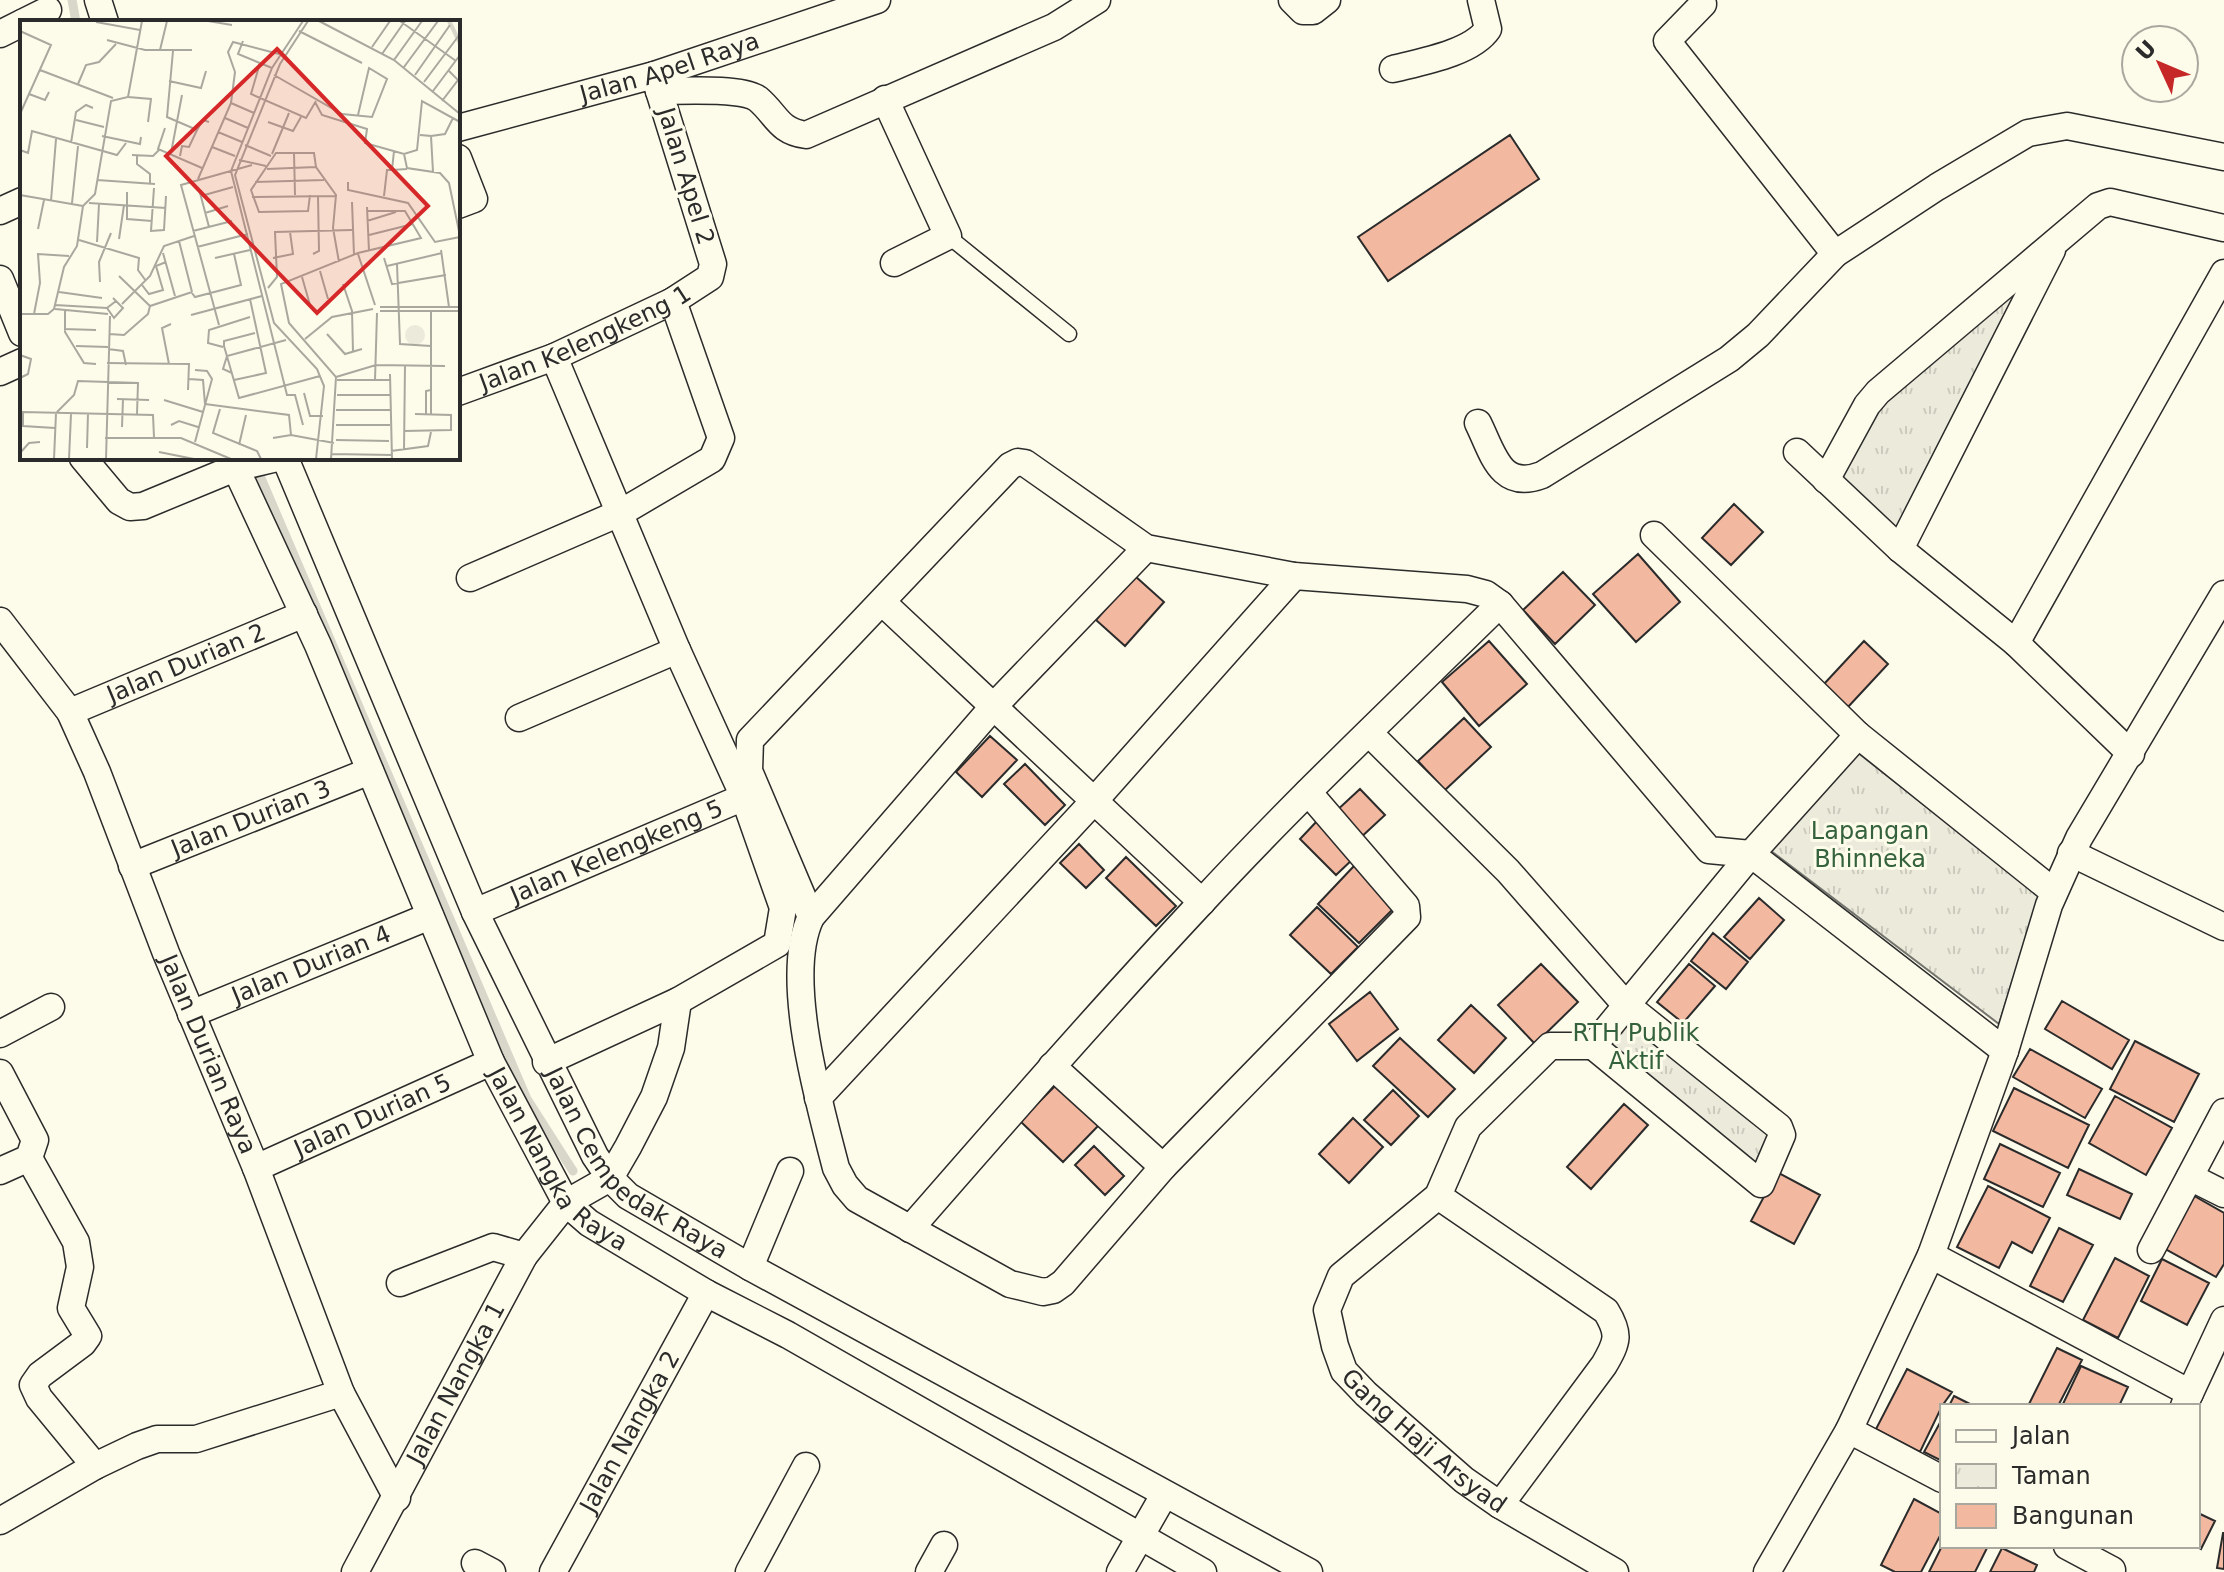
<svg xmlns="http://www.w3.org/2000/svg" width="2224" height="1572" viewBox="0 0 2224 1572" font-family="'DejaVu Sans',sans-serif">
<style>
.park{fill:url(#park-tufts);stroke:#74746e;stroke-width:2}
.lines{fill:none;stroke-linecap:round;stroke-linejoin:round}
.stream{stroke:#d8d7c9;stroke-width:9}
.building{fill:#f2b8a0;stroke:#2b2b2b;stroke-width:2}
.service-casing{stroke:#2b2b2b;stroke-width:17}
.minor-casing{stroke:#2b2b2b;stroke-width:29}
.service{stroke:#fdfbea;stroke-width:14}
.minor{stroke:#fdfbea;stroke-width:26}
.labels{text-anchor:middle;stroke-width:6;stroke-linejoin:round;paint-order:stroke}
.street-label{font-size:24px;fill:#2b2b2b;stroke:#fdfbea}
.park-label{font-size:24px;fill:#34623c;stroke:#fdfbea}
.inset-river{fill:none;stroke:#d8d7c9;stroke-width:4}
.inset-road{fill:none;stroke:#a9a89e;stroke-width:2}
.view{fill:#d62828;fill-opacity:0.15;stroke:#d62828;stroke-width:4}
.inset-edge{fill:none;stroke:#2b2b2b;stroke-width:4}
</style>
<defs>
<pattern id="park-tufts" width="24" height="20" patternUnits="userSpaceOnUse" patternTransform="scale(2)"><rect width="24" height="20" fill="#ecebdb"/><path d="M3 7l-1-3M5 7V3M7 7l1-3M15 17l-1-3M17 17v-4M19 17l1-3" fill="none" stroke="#cbcabc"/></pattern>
</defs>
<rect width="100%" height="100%" fill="#fdfbea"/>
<path class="park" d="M2039 264 1896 533 1838 474 1882 399Z
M1857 752 2039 895 1999 1024 1771 851Z
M1622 1001 1782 1135 1761 1184 1593 1046Z"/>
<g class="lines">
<path class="stream" d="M72 0 76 22
M255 464 527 1099 573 1171"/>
</g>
<path class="building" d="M1510 135 1539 179 1388 281 1358 237Z
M1734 504 1763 532 1731 565 1702 538Z
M1638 554 1680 602 1636 642 1593 594Z
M1563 572 1595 605 1555 644 1523 610Z
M1135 576 1164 602 1125 646 1096 620Z
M1489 641 1527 684 1479 726 1442 682Z
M1864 641 1888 664 1848 707 1824 684Z
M1464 718 1491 747 1445 790 1418 761Z
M990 736 1017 760 982 797 956 772Z
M1025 764 1065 805 1045 825 1004 784Z
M1360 789 1385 815 1358 840 1334 813Z
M1318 820 1355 857 1336 875 1300 839Z
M1079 844 1104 870 1086 888 1060 863Z
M1126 857 1176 906 1156 926 1106 878Z
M1354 866 1396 906 1359 943 1318 904Z
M1759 898 1784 920 1750 959 1724 937Z
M1317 907 1358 947 1331 974 1290 935Z
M1713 933 1748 962 1726 989 1691 961Z
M1541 964 1578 1002 1535 1044 1498 1005Z
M1689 964 1715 986 1683 1023 1657 1002Z
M1370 992 1398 1029 1357 1061 1329 1024Z
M2062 1001 2129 1040 2112 1069 2045 1029Z
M1471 1005 1506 1038 1474 1073 1438 1040Z
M1400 1038 1455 1089 1428 1117 1373 1066Z
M2135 1041 2199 1074 2174 1122 2110 1089Z
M2030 1049 2102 1089 2085 1118 2013 1077Z
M1057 1084 1099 1125 1063 1162 1020 1121Z
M2014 1088 2089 1125 2068 1168 1993 1131Z
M1393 1090 1419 1116 1391 1145 1364 1120Z
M2115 1096 2172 1128 2146 1175 2089 1143Z
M1624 1104 1648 1125 1591 1189 1567 1167Z
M1353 1118 1383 1147 1349 1183 1319 1154Z
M2000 1144 2060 1173 2043 1207 1984 1179Z
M1094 1146 1124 1176 1105 1195 1075 1165Z
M2079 1169 2132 1194 2120 1219 2067 1195Z
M1777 1172 1820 1195 1794 1244 1751 1221Z
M1988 1186 2050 1218 2032 1253 2012 1242 1999 1268 1957 1247Z
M2189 1193 2224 1213V1264L2216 1277 2160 1246Z
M2059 1228 2093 1245 2063 1302 2030 1286Z
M2115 1258 2149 1276 2118 1338 2083 1320Z
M2162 1259 2209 1283 2187 1325 2141 1301Z
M2057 1348 2082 1360 2058 1406H2028Z
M2081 1366 2128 1387 2119 1406H2062Z
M1907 1369 1952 1392 1942 1406 1920 1452 1876 1429Z
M1954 1396 1974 1406H1949Z
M1942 1419V1461L1924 1452Z
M1914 1499 1942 1514V1532L1921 1572H1895L1881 1565Z
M2198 1513 2215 1521 2201 1549 2196 1546H2198Z
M2223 1533H2224V1569L2217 1568Z
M1942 1546H1988L1975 1572H1929Z
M2002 1548 2037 1565 2034 1572H1990Z"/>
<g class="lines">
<g class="service-casing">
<path id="service" d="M948 236 1069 334"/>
</g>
<g class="minor-casing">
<g id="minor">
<path d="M98 0 105 22"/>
<path d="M1292 0 1303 11H1313L1327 0"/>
<path d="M1703 4 1667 41 1835 254"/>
<path d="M24 22 48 10"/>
<path d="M0 34 22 23"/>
<path d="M1393 69C1421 62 1472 53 1488 29L1481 0"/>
<path d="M659 91C681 91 742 87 758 99 777 115 778 131 806 135L1054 27 1097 0"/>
<path d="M885 99 948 236 894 263"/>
<path id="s1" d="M458 128 654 75 877 0"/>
<path d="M458 158 474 199 458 205"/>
<path d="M0 211 22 201"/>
<path d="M0 279 22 333"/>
<path d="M0 372 22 362"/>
<path id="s2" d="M458 392 554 357 673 301 710 277 713 264 654 75"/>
<path d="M1478 423C1493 453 1500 491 1542 475L1729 359 1758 335 1835 254 1937 187 2028 133 2067 126 2224 157"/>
<path d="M1797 452 1900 549 2016 643 2131 754"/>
<path d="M83 458 119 501 130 507 143 506 235 468 277 458"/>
<path id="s3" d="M231 458 318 645 491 1062 566 1203 589 1223 706 1293 788 1335 1203 1572"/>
<path id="s4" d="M285 458 475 912 595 1156 610 1178 628 1196 750 1267 1309 1572"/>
<path d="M1826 480 1867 405 1878 392 2098 206 2110 202 2224 228"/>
<path d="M1654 535 1858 735 2054 892"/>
<path d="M1146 548 993 707 811 917C782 977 820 1105 836 1168L845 1185 857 1199 1010 1284 1043 1292 1053 1290 1063 1283 1163 1167 1407 917 1406 906 1308 792"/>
<path d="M1900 549 2052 250"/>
<path d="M470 578 622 512 712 459 721 438 673 301"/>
<path d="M882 602 1202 902"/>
<path id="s5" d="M0 621 70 712 97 772 166 953 256 1168 341 1393 397 1498"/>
<path d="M2016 643 2224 273"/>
<path id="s6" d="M70 712 304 614"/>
<path d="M519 718 677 650"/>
<path d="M1369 733 1508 871 1625 1004 1779 1127 1782 1135 1761 1184 1593 1046"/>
<path d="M2071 853 2224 927"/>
<path id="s7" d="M132 866 370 771"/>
<path id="s8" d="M475 912 744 797"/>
<path d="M811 917 749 771 750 740 1010 466 1018 462 1025 463 1146 548 1294 576 1467 589 1486 594 1500 604 1709 850 1751 854 2005 1051"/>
<path id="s9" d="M191 1014 430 916"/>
<path d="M0 1034 51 1007"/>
<path id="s10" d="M1593 1046H1550L1468 1127 1438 1196 1341 1276 1327 1310 1335 1346 1344 1371 1366 1394 1464 1480 1500 1505 1615 1572"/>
<path d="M1593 1046 1751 854 1858 735"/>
<path d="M546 1062 678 1001 777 944 783 908 744 797 677 650 554 357"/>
<path d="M1052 1066 1163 1167"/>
<path d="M0 1073 35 1140 29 1158 0 1171"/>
<path d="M818 1098 1094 801 1294 576"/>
<path d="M29 1158 76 1242 80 1267 71 1308 88 1336 83 1343 40 1375 33 1385 39 1398 95 1466"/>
<path id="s11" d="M256 1168 491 1062"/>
<path d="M2190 1177 2224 1194"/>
<path d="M1438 1196 1606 1311C1620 1334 1618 1341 1604 1365L1500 1505"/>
<path d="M910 1229C1006 1119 1101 1010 1200 904 1296 800 1399 703 1500 604"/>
<path d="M2151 1250 2224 1112"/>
<path d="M1931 1255 2190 1393"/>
<path d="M750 1267 790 1171"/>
<path d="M400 1283 493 1247 524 1256"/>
<path d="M2184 1406 2224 1320"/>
<path d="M1849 1430 1942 1479"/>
<path d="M0 1521 95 1466 137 1446 157 1439H196L341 1393"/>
<path d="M2067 1546 2112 1570"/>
<path d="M475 1563 492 1572"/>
<path id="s12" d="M355 1572 524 1256 566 1203 610 1178 628 1147 654 1097 671 1048 678 1001"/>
<path id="s13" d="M553 1572 706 1293"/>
<path d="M749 1572 806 1466"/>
<path d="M929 1572 944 1545"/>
<path d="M1120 1572 1164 1495"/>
<path d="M1767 1572 1849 1430 1931 1255 2005 1051 2049 905 2079 838 2224 594"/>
</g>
</g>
<use href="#service" class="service"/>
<use href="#minor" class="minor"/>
</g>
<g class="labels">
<g class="street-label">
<text dy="8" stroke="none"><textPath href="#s1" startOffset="220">Jalan Apel Raya</textPath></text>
<text transform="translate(686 176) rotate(73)" y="8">Jalan Apel 2</text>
<text dy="8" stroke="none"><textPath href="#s2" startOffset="138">Jalan Kelengkeng 1</textPath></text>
<text dy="8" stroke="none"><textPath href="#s6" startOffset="126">Jalan Durian 2</textPath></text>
<text dy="8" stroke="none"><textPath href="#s7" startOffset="128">Jalan Durian 3</textPath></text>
<text dy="8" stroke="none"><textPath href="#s8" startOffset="154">Jalan Kelengkeng 5</textPath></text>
<text dy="8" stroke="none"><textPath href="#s9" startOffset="130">Jalan Durian 4</textPath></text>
<text dy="8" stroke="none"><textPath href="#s5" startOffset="484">Jalan Durian Raya</textPath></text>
<text dy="8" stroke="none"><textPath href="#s11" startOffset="128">Jalan Durian 5</textPath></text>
<text dy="8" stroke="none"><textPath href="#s3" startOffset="778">Jalan Nangka Raya</textPath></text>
<text dy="8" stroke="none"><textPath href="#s4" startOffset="798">Jalan Cempedak Raya</textPath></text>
<text dy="8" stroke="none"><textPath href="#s12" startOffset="214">Jalan Nangka 1</textPath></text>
<text dy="8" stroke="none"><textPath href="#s13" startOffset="160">Jalan Nangka 2</textPath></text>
<text dy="8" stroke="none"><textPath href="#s10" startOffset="566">Gang Haji Arsyad</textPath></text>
</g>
<g class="park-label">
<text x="1870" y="839">Lapangan<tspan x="1870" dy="28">Bhinneka</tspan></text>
<text x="1636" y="1041">RTH Publik<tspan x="1636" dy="28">Aktif</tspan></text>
</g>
</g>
<g transform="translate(20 20)">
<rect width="440" height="440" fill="#fdfbea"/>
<path d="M385 315a10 10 0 1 1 20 0a10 10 0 1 1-20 0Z" fill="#ecebdb"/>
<path class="inset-river" d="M429 1 440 23"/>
<path class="inset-road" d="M188 1 212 5M283 1 252 48 211 151 267 375H275L283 405M288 1 260 44 215 155 254 303 297 349 304 366 296 439M299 1 374 40 440 94M380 1 436 41M76 2 120 10M0 11 31 25 0 94M279 11 342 43M87 20 125 30H172M223 21 218 34 252 48M352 27 370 1M140 30 147 1M153 31 147 97 177 110 183 100 189 102M362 34 385 1M374 40 402 1M240 43 231 74 286 98 296 81M384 47 418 1M20 50 93 78M254 55 322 94 352 97 367 59 349 48 338 95M395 55 430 5M149 61 181 68 186 51M404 62 440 14M58 64 66 45 79 42 96 24M413 71 440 35M9 74 25 80 29 72M108 77 131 79 128 102M422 81 438 60 429 51M295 82 302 95 347 109 345 123 384 134 397 130 402 81 440 102M211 83 234 93M205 98 228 108M56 100 84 107M248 102 273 111 281 97M145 108 138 129 182 148M198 112 222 122M400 115 411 116 413 152M82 116 120 124 121 117M411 116 425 114 433 98M51 123 56 92 66 85 73 88M225 125 251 136M192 127 215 136M0 130 8 133 12 111 97 135 106 123M374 131 372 150 387 149M151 133 162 75M274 133 275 175M252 134 269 93M384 134 387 148 420 153 429 163 440 216M112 135 133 136 139 130M117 136V144L130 154V163M160 136 162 126 169 127 177 110M219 140 246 146M247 149 296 147M178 159 211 83 215 52 208 32 213 22 259 34M77 160 135 164M235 162 304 160M328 162V170L388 183 415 222 440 217M134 168 131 211 144 210 146 176M179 169 189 207M107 172V199L132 201M0 175 63 186M290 175 288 191 239 192 231 170 256 133H294L296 147 316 175 313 208 319 242M181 176 213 167M364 176 367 150H372M232 177 316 176M31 181 36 119M332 182 334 235M52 183 58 126M69 183 146 188M347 187 349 231M185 193 208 186M347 201 376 192M18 209 24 180M173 211 212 201M349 215 393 204M99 219 104 185M59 220 119 238 118 250 126 261M159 221 172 272M77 222 79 184M177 227 228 214M421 230 429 287M143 233 155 276M293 234 299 231 298 176M338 234 355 285M195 238 230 230M253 238 273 234 270 212M364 238 372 264 426 255M377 244 380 324 411 326M367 246 422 233M300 251 308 279M99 256 130 286 172 272M282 257 290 285M80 262 79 242 91 213M323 264 332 291 333 332M122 265 129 274 143 270 136 246 146 242M248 268 257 257 255 212 332 210M39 272 82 278M172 273 175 277 221 265 214 234M93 278 103 288 94 298 87 288 96 281M102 284 130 256 144 226 174 216M35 285 87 288M360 287H440M35 289 88 294M45 291V312L64 343 76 344M360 291H440M0 294H28L34 289 44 247 57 226 63 186 75 174 91 81 108 77 122 1M14 294 20 263 18 234 49 236M171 295 242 276M199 305 161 165 232 145M44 309 76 310M89 314 104 315 128 294 130 286M307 314 325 334 342 329M285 319 312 297 353 289M56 326 88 327M204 326 219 378 300 356M204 326V321L235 313M203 327 188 323 189 310 230 297M88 329 103 331 106 345M0 335 11 339 8 354 0 358M87 343 169 344 168 370M149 344 142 308 151 304M212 353 203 349 207 336 266 320M370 354 372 439M316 357 356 345 425 346M169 359 183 360 185 384M214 360 246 353 230 279M317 360H370M355 360 357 293M284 373 290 396H303M317 375H370M97 379 129 380M144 380 183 392M185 384 269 395 271 415M200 389 193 413 237 431 241 439M316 390H370M37 392 54 375 58 361 118 363 117 394M406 394V371L411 370M411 394V291M151 405 159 401 178 407M316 405H370M102 407 103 379M35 408 3 406V392L133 395 134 417M384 411 431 410V395L395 394M85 418H161L211 439M253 418 271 415 314 423M316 420 369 421M175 422 192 359 187 351 175 350M219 425 226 395M67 428 68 393M384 430 385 345M371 431 408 426 411 412M139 432 174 439M0 433 9 423 20 422M312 434 372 435M34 439 36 393M49 439 51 394M86 439 90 296M311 439 316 357 269 303 261 264 338 233 401 218 385 191H347"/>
<path class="view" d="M257 29 408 186 297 293 146 136Z"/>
<rect width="440" height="440" class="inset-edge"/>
</g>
<rect x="1940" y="1404" width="260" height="144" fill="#fdfbea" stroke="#a9a89e" stroke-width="2"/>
<rect x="1956" y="1430" width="40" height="12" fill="#fdfbea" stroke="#a9a89e" stroke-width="2"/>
<text x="2012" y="1444" font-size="24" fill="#2b2b2b">Jalan</text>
<rect x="1956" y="1464" width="40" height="24" fill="url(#park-tufts)" stroke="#a9a89e" stroke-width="2"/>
<text x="2012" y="1484" font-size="24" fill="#2b2b2b">Taman</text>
<rect x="1956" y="1504" width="40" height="24" fill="#f2b8a0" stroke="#a9a89e" stroke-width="2"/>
<text x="2012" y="1524" font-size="24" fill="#2b2b2b">Bangunan</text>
<g transform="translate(2160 64) rotate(314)"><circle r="38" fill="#fdfbea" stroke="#a9a89e" stroke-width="2"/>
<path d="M0-6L14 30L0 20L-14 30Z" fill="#c62828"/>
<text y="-12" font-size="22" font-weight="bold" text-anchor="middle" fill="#2b2b2b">U</text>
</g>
</svg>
